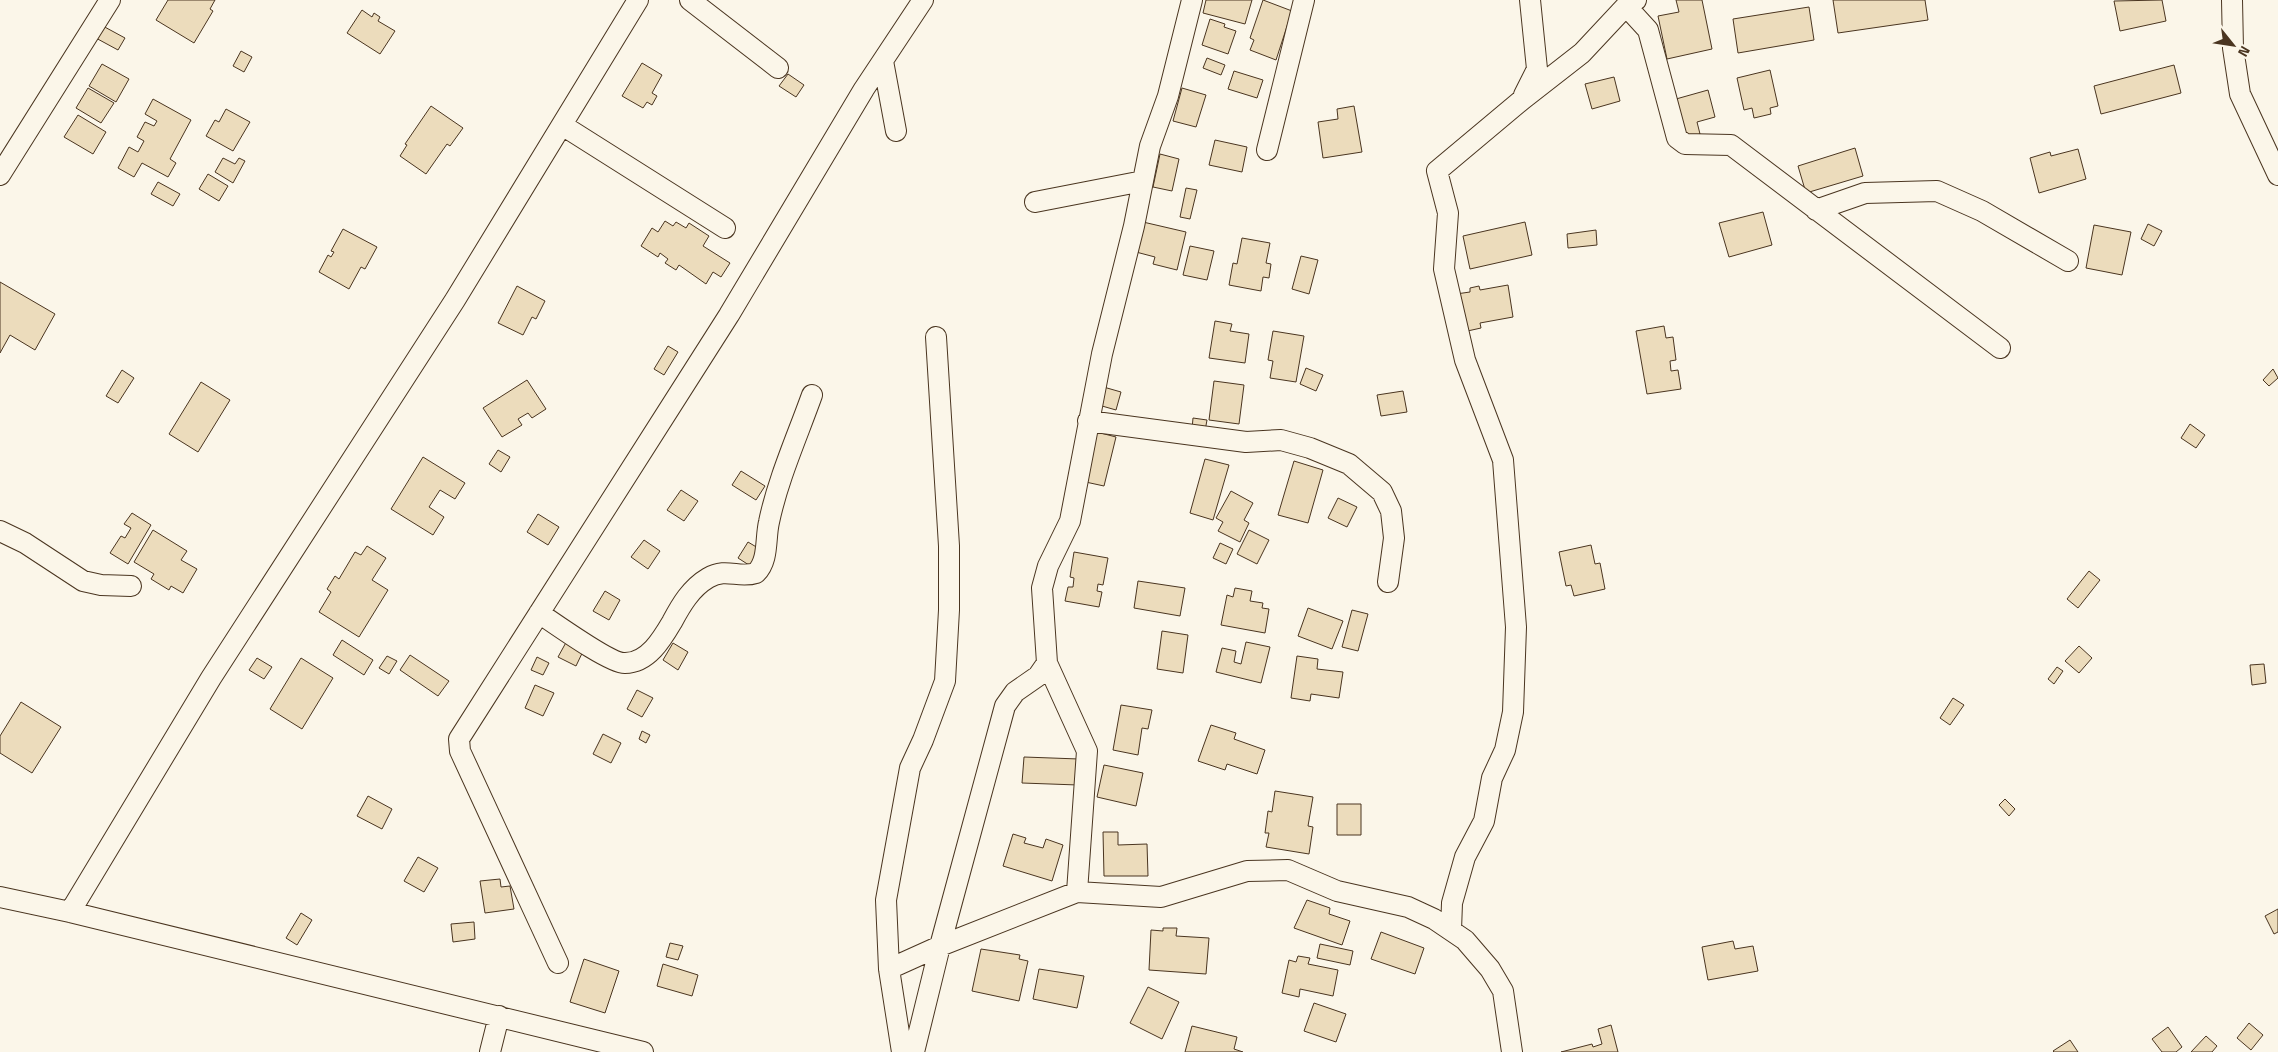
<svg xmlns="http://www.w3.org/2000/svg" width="2278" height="1052" viewBox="0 0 2278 1052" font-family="'Titillium Web',sans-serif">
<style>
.building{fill:#ecdcbc;stroke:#4a3520}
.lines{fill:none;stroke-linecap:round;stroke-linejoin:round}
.minor-casing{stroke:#4a3520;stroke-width:22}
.minor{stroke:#fbf6e9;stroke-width:20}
</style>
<rect width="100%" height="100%" fill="#fbf6e9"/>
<path class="building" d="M168 0H215L210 9 213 11 194 43 156 20Z
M1206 0H1252L1245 24 1203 13Z
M1263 0 1292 11 1276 60 1250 50 1254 40 1250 38Z
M1676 0H1702L1712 49 1667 59 1658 16 1679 12Z
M1833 0H1925L1928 20 1838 33Z
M2162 0 2166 21 2120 31 2114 1Z
M1809 7 1814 40 1738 53 1733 19Z
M362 10 372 17 374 13 380 17 378 21 395 31 380 54 347 33Z
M1210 19 1225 24 1224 27 1236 31 1228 54 1202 45Z
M101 25 125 38 118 50 94 37Z
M241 51 252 57 244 72 233 66Z
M1207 58 1225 65 1221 75 1203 68Z
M642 63 662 75 652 93 657 96 652 105 647 102 643 108 622 96Z
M102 64 129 79 116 102 89 86Z
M2174 65 2181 93 2101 114 2094 86Z
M1770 70 1778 106 1770 108 1771 114 1754 118 1752 108 1744 110 1737 78Z
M1234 71 1263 80 1257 98 1228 89Z
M788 74 804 85 796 97 779 86Z
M1614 77 1620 101 1592 109 1585 84Z
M88 88 114 103 101 123 76 108Z
M1182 88 1206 95 1196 127 1173 121Z
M1708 90 1715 117 1697 122 1700 134 1686 138 1676 99Z
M153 99 191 120 170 159 176 163 168 177 142 163 134 177 118 168 129 147 138 152 144 141 137 137 145 122 154 126 157 121 145 114Z
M431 106 463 128 450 146 447 144 426 174 400 156 407 145 405 144Z
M1354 106 1362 152 1323 158 1318 122 1338 119 1337 109Z
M226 109 250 122 233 151 206 136 215 120 219 122Z
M78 115 106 132 93 154 64 137Z
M1215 140 1247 147 1242 172 1209 165Z
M1855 148 1863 176 1806 193 1798 166Z
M2078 149 2086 179 2039 193 2030 158 2050 152 2051 156Z
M1160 154 1179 159 1172 191 1153 187Z
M223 158 235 164 239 158 245 161 233 183 215 172Z
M208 174 228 186 219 201 199 189Z
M158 182 180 194 173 206 151 194Z
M1186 188 1197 190 1190 219 1180 217Z
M1763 212 1772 245 1729 257 1719 223Z
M665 221 673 226 676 222 686 228 689 223 709 236 703 246 730 263 721 277 713 272 706 284 679 265 676 270 665 263 668 259 660 253 658 257 641 246 652 228 658 232Z
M1143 222 1186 232 1177 270 1153 264 1155 257 1136 252Z
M1525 222 1532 255 1470 269 1463 236Z
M2148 224 2162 231 2154 246 2141 239Z
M2094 225 2131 232 2122 275 2086 268Z
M343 229 377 247 365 269 361 267 349 289 319 272 328 255 331 257 334 252 331 251Z
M1596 230 1597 245 1568 248 1567 234Z
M1242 238 1270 243 1266 263 1271 264 1269 278 1263 277 1261 291 1229 285 1233 263 1237 264Z
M1190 246 1214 251 1207 280 1183 275Z
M1301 256 1318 260 1309 294 1292 289Z
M0 282 55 314 35 350 10 335 0 353Z
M1508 285 1513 317 1480 323 1481 328 1463 332 1456 294 1470 292V288L1479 286 1480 290Z
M517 286 545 301 536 319 532 317 523 335 498 323Z
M1215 321 1232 324 1230 331 1249 334 1245 363 1209 358Z
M1664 326 1666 338 1673 337 1676 360 1670 361 1671 371 1678 370 1681 389 1647 394 1636 331Z
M1273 331 1304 336 1296 382 1270 378 1273 361 1268 360Z
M668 346 678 352 664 375 654 369Z
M1306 368 1323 375 1316 391 1300 384Z
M2273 369 2278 378 2269 386 2263 380Z
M122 370 134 378 118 403 106 396Z
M527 380 546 409 532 418 528 413 518 419 522 425 502 437 483 408Z
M1214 381 1244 385 1239 424 1209 420Z
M201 382 230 400 198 452 169 434Z
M1100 386 1121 392 1116 410 1095 404Z
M1403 391 1407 412 1381 416 1377 395Z
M1193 418 1207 420 1205 431 1192 429Z
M2190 424 2205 435 2196 448 2181 438Z
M1093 431 1116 437 1104 486 1081 481Z
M498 450 510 457 501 472 489 464Z
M423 457 465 483 455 499 440 490 429 507 444 517 433 535 391 509Z
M1205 459 1229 465 1213 520 1190 513Z
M1294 461 1323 470 1308 523 1278 515Z
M741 471 765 486 756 500 732 485Z
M681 490 698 501 684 521 667 510Z
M1231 491 1253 503 1244 520 1249 523 1240 542 1218 531 1223 522 1216 518Z
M1338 498 1357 507 1347 527 1328 518Z
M132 513 151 525 128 564 110 553 121 536 125 538 131 528 124 524Z
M538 514 559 527 548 545 527 532Z
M153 530 187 551 181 560 197 569 183 593 171 586 169 590 151 579 154 574 134 562Z
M1249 530 1269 540 1257 564 1237 554Z
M644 540 660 551 648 569 631 557Z
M748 542 763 551 752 567 738 558Z
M1220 543 1233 549 1226 564 1213 558Z
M1591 545 1595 564 1600 563 1605 589 1574 596 1571 585 1566 586 1559 552Z
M367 546 386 558 372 580 388 590 359 637 319 612 331 592 327 589 335 576 339 579 355 552 361 555Z
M1074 552 1108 558 1103 585 1098 584 1097 591 1102 592 1099 607 1065 601 1068 587H1073L1074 578 1070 577Z
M2089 571 2100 580 2078 608 2067 599Z
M1138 581 1185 588 1180 616 1134 608Z
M1235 588 1252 591 1250 601 1263 603 1262 608 1269 609 1265 633 1221 625 1227 595 1233 597Z
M605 591 620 600 609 620 593 611Z
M1308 608 1343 621 1332 649 1298 636Z
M1352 610 1368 614 1358 651 1342 647Z
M1162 631 1188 635 1183 673 1157 669Z
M569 637 586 645 576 666 558 657Z
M342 640 373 660 364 675 333 655Z
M1246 642 1270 647 1261 683 1216 672 1222 648 1236 651 1234 662 1241 664Z
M673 643 688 652 678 670 663 660Z
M2079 646 2092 658 2079 673 2065 661Z
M410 655 449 681 438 696 400 670Z
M387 656 397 661 389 674 379 668Z
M1297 656 1318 659 1317 669 1343 672 1339 698 1311 694 1310 701 1291 698Z
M537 657 549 663 543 675 531 670Z
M257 658 272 667 264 679 249 670Z
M301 658 333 678 302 729 270 709Z
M2264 664 2266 683 2252 685 2250 665Z
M2057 667 2063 671 2054 684 2048 679Z
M535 685 554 693 543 716 525 708Z
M637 690 653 698 642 717 627 709Z
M1953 698 1964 705 1950 725 1940 718Z
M21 702 61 727 32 773 0 753V736Z
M1121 705 1152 710 1148 729 1142 728 1138 755 1113 750Z
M1211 725 1236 733 1234 739 1265 750 1257 774 1227 764 1225 770 1198 761Z
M642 731 650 735 646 743 639 739Z
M603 734 621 743 611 763 593 754Z
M1024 757 1079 759 1078 785 1022 783Z
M1104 765 1143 773 1136 806 1097 797Z
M1275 791 1313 797 1308 826 1313 827 1309 854 1266 847 1269 833H1265L1268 811 1272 812Z
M368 796 392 809 382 829 357 816Z
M2005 799 2015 809 2009 816 1999 805Z
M1337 804H1361V835H1337Z
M1103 832H1118V845L1147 844 1148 876H1104Z
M1013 834 1026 838 1024 843 1043 848 1046 839 1063 845 1052 881 1003 866Z
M418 857 438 868 424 892 404 881Z
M500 879 501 887 510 886 514 909 485 913 480 881Z
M1307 900 1330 908 1329 914 1350 921 1342 945 1294 928Z
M2278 909V932L2274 934 2265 916Z
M301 913 312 920 297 945 286 938Z
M474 922 475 939 453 942 451 924Z
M1163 928H1177L1176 936 1209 938 1206 974 1149 970 1151 930 1163 931Z
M1381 932 1424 948 1415 974 1371 959Z
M1733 941 1735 949 1753 946 1758 971 1708 980 1702 947Z
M670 943 683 946 678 960 666 957Z
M1320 944 1353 951 1350 965 1317 958Z
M981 949 1020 955 1019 959 1028 961 1019 1001 972 991Z
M1298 956 1310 958 1308 964 1338 970 1333 996 1300 989 1299 997 1282 993 1289 960 1296 962Z
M584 959 619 971 605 1013 570 1002Z
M663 964 698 975 692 996 657 986Z
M1039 969 1084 976 1077 1008 1033 999Z
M1148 987 1179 1002 1162 1039 1130 1023Z
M1314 1003 1346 1014 1336 1042 1304 1031Z
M2249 1023 2263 1035 2251 1050 2237 1038Z
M1611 1025 1618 1052H1561L1592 1044 1593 1047 1602 1044 1598 1029Z
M1192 1026 1237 1037 1234 1049 1243 1052H1185Z
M2168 1027 2182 1047 2176 1052H2162L2152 1039Z
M2206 1036 2217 1046 2212 1052H2191Z
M2070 1040 2078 1052H2054L2053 1051Z"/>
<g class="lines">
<g class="minor-casing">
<path id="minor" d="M690 0 778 68
M2232 0 2233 48 2240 94 2278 175
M1626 6 1648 30 1677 138 1685 144 1731 145 2000 348
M883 61 896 131
M1524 95 1537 69 1530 0
M562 125 725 228
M1267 150 1304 0
M0 175 110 0
M1035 202 1143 181
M1816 210 1865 193 1937 191 1982 211 2068 261
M1088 421 1246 442 1281 440 1310 448 1349 464 1382 492 1391 511 1394 538 1388 582
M0 531 25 543 83 581 101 585 131 586
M539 613C554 623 611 664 625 663 648 663 662 639 672 622 681 605 691 588 708 578 727 567 738 579 756 573 769 560 765 539 769 522 778 479 797 437 812 395
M1047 663 1087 751 1077 892
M0 897 70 912 643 1052
M70 912 211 678 455 300 638 0
M1451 930 1452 903 1465 857 1484 821 1492 778 1505 750 1513 712 1516 627 1503 460 1465 360 1444 269 1448 213 1437 171 1523 99 1582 53 1626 6 1636 0
M558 963 460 751 459 739 729 315 864 89 923 0
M889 969 940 946 1077 892 1161 897 1247 871 1288 870 1337 891 1408 907 1434 919 1465 940 1490 969 1503 991 1512 1052
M490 1052 499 1016
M902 1052 889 969 886 900 910 768 923 740 945 681 949 610V546L936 337
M914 1052 940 946 1005 706 1015 692 1038 676 1047 663 1042 588 1048 566 1070 521 1102 354 1134 226 1150 146 1168 96 1192 0"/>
</g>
<use href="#minor" class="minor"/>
</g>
<g transform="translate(2233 45) rotate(120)" stroke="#fbf6e9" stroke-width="4" paint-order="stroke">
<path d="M0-4L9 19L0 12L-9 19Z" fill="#4a3520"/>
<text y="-8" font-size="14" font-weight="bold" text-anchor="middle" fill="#4a3520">N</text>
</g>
</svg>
